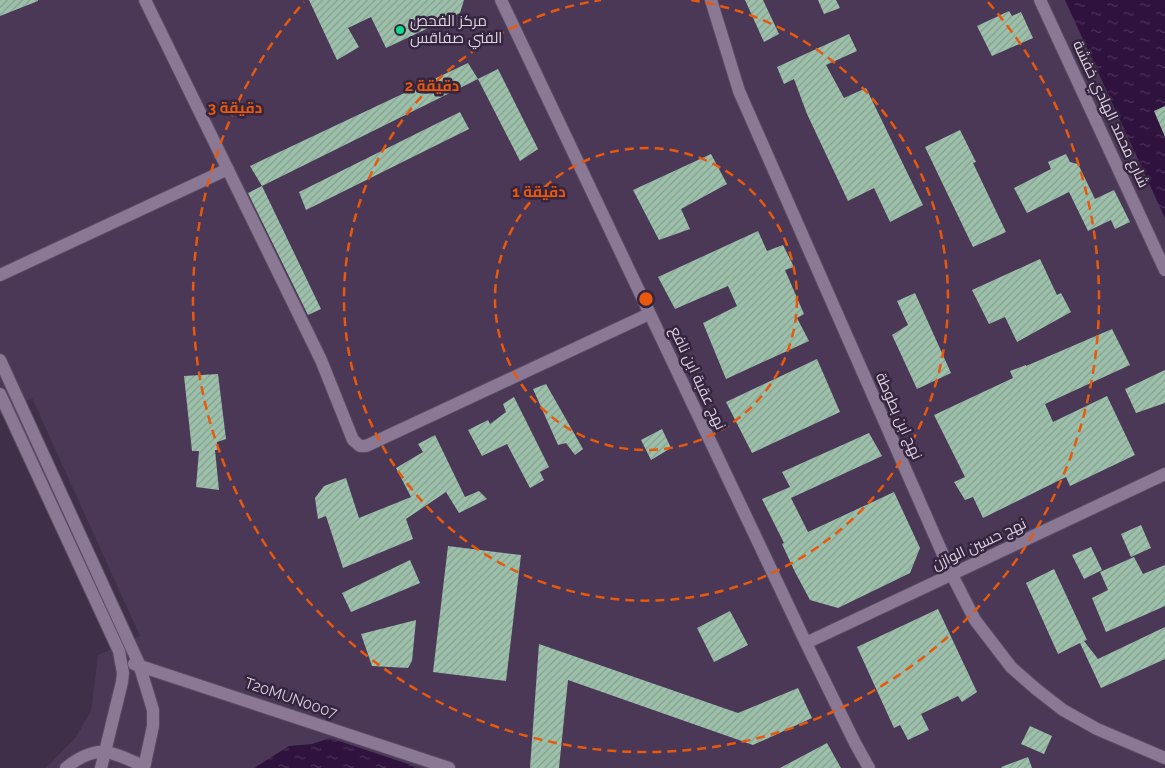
<svg xmlns="http://www.w3.org/2000/svg" width="1165" height="768" viewBox="0 0 1165 768" font-family="Raleway,Cairo,sans-serif">
<style>
.built{fill:#4b3857}
.water{fill:url(#water-ripples)}
.building{fill:url(#building-hatch)}
.lines{fill:none;stroke-linecap:round;stroke-linejoin:round}
.minor-casing{stroke:#594c61;stroke-width:14}
.minor{stroke:#8a7895;stroke-width:12}
.ring{fill:none;stroke:#e8590c;stroke-width:2.5;stroke-dasharray:9 6}
.poi-dot{fill:#0fd98a;stroke:#35253e;stroke-width:2}
.labels{text-anchor:middle;stroke-width:5;stroke-linejoin:round;paint-order:stroke}
.poi-label{font-size:15px;fill:#ddd3e3;stroke:#35253e;text-anchor:start}
.street-label{font-size:15px;fill:#ddd3e3;stroke:#35253e}
.centre{fill:#e8590c;stroke:#35253e;stroke-width:2.5}
.ring-label{font-size:15px;text-anchor:middle;font-weight:bold;fill:#e8590c;stroke:#35253e;stroke-width:5;stroke-linejoin:round;paint-order:stroke}
</style>
<defs>
<pattern id="water-ripples" width="26" height="14" patternUnits="userSpaceOnUse" patternTransform="scale(1.25)"><rect width="26" height="14" fill="#2f133e"/><path d="M2 4q2-2 4 0t4 0M15 11q2-2 4 0t4 0" fill="none" stroke="#4d345a"/></pattern>
<pattern id="building-hatch" width="6" height="6" patternUnits="userSpaceOnUse" patternTransform="scale(1.25)"><rect width="6" height="6" fill="#9dc0ab"/><path d="M-1 1l2-2M0 6l6-6M5 7l2-2" fill="none" stroke="#86a091"/></pattern>
</defs>
<rect width="100%" height="100%" fill="#3f2f48"/>
<path class="built" d="M0 0H1065L1165 218V768H46L76 737 91 711 98 655 140 636 32 398 0 415Z"/>
<path class="water" d="M1065 0H1165V218Z
M330 738 420 768H254L289 746 312 744Z"/>
<path class="building" d="M0 0H38V1L0 16Z
M309 0H464L460 13 386 48 371 17 348 28 359 47 337 60Z
M745 0H763L779 34 764 42Z
M818 0H836L840 8 824 14Z
M1009 11 1012 16 1021 12 1033 38 992 56 977 26Z
M849 34 857 51 826 65 844 98 866 88 923 205 890 222 874 188 848 201 807 114 794 79 784 84 777 67Z
M468 63 478 79 262 186 250 166Z
M498 69 538 149 520 161 478 79Z
M1165 106V137L1154 111Z
M460 112 469 129 306 210 299 192Z
M960 130 976 162 973 163 1006 232 973 247 925 147Z
M711 154 727 184 681 209 690 229 659 240 633 190Z
M1066 154 1070 162 1078 164 1095 199 1114 190 1130 222 1115 229 1111 220 1088 231 1069 192 1027 213 1014 188 1051 169 1048 162Z
M262 186 321 309 308 315 248 193Z
M758 231 767 251 783 245 794 267 785 270 804 314 797 318 809 341 726 379 703 323 737 306 728 286 675 309 658 277Z
M1040 259 1057 295 1061 293 1071 312 1017 342 1005 317 989 324 972 290Z
M915 293 951 373 917 389 892 335 908 325 897 301Z
M1112 329 1130 365 1045 404 1053 422 1107 396 1135 455 1070 486 1066 477 983 518 973 497 965 500 954 482 965 477 934 415 1013 378 1010 371 1026 365V366Z
M817 359 840 412 752 453 726 402Z
M1165 370V403L1136 413 1125 389Z
M218 374 226 439 217 442V450H215L219 490 196 487 199 451H192L184 376Z
M546 384 583 449 575 455 566 443 558 445 533 389Z
M514 397 549 467 540 472 544 480 530 488 507 444 482 456 468 430 488 420 490 424 506 412 503 404Z
M662 429 671 448 651 460 641 440Z
M869 433 882 456 791 498 808 532 894 492 920 548 910 573 838 608 810 600 795 572 782 544 784 543 762 499 790 487 782 472Z
M435 435 465 497 479 491 487 499 459 513 446 492 406 519 413 539 343 568 326 516 318 519 315 498 324 486 346 478 359 518 411 497 396 468 423 452 418 444Z
M1141 525 1151 548 1131 557 1121 534Z
M448 546 521 555 506 681 433 672Z
M1091 547 1102 570 1084 579 1072 555Z
M1134 557 1143 574 1165 565V606L1106 632 1092 598 1108 590 1100 572Z
M410 560 420 583 351 612 342 593Z
M1054 569 1087 640 1084 641 1098 659 1165 627V659L1101 688 1080 643 1058 654 1026 583Z
M938 609 977 692 962 702 958 696 921 714 929 730 908 740 900 725 894 728 857 647Z
M730 611 748 645 714 662 697 628Z
M416 620 412 661 408 668 372 666 361 634Z
M539 644 738 713 798 688 812 718 753 745 568 680 559 768H530Z
M1030 726 1052 736 1044 754 1021 744Z
M827 743 841 768H780Z
M1028 757 1032 768H1002L1001 767Z"/>
<g class="lines">
<g class="minor-casing">
<path id="minor" d="M145 0 321 360 353 440 360 446H366L649 314
M501 0 806 643 855 743 869 768
M711 0 739 91 952 575 975 620 1011 667 1036 689 1063 710 1097 729 1165 758
M1040 0 1165 270
M0 275 228 169
M0 360 139 664 153 710V726L144 768
M0 394 119 651 123 673 122 682 101 768
M806 643 1165 474
M134 664 449 768
M66 768C76 759 93 750 106 752 119 754 133 762 144 766"/>
</g>
<use href="#minor" class="minor"/>
</g>
<g class="ring">
<circle cx="646" cy="299" r="151"/>
<path d="M691 0A302 302 0 1 1 601 0"/>
<path d="M988 2A453 453 0 1 1 304 2"/>
</g>
<circle class="poi-dot" cx="400" cy="30" r="5"/>
<g class="labels">
<g class="poi-label">
<text x="410" y="26">مركز الفحص<tspan x="410" dy="17">الفني صفاقس</tspan></text>
</g>
<g class="street-label">
<text transform="translate(1111 114) rotate(65)" y="5">شارع محمد الهادي خفشة</text>
<text transform="translate(698 378) rotate(65)" y="5">نهج عقبة ابن نافع</text>
<text transform="translate(899 416) rotate(66)" y="5">نهج ابن بطوطة</text>
<text transform="translate(979 544) rotate(-25)" y="5">نهج حسين الوازن</text>
<text transform="translate(291 698) rotate(19)" y="5">T20MUN0007</text>
</g>
</g>
<circle cx="646" cy="299" r="8" class="centre"/>
<g class="ring-label">
<text x="432" y="91">2 دقيقة</text>
<text x="235" y="113">3 دقيقة</text>
<text x="539" y="197">1 دقيقة</text>
</g>
</svg>
